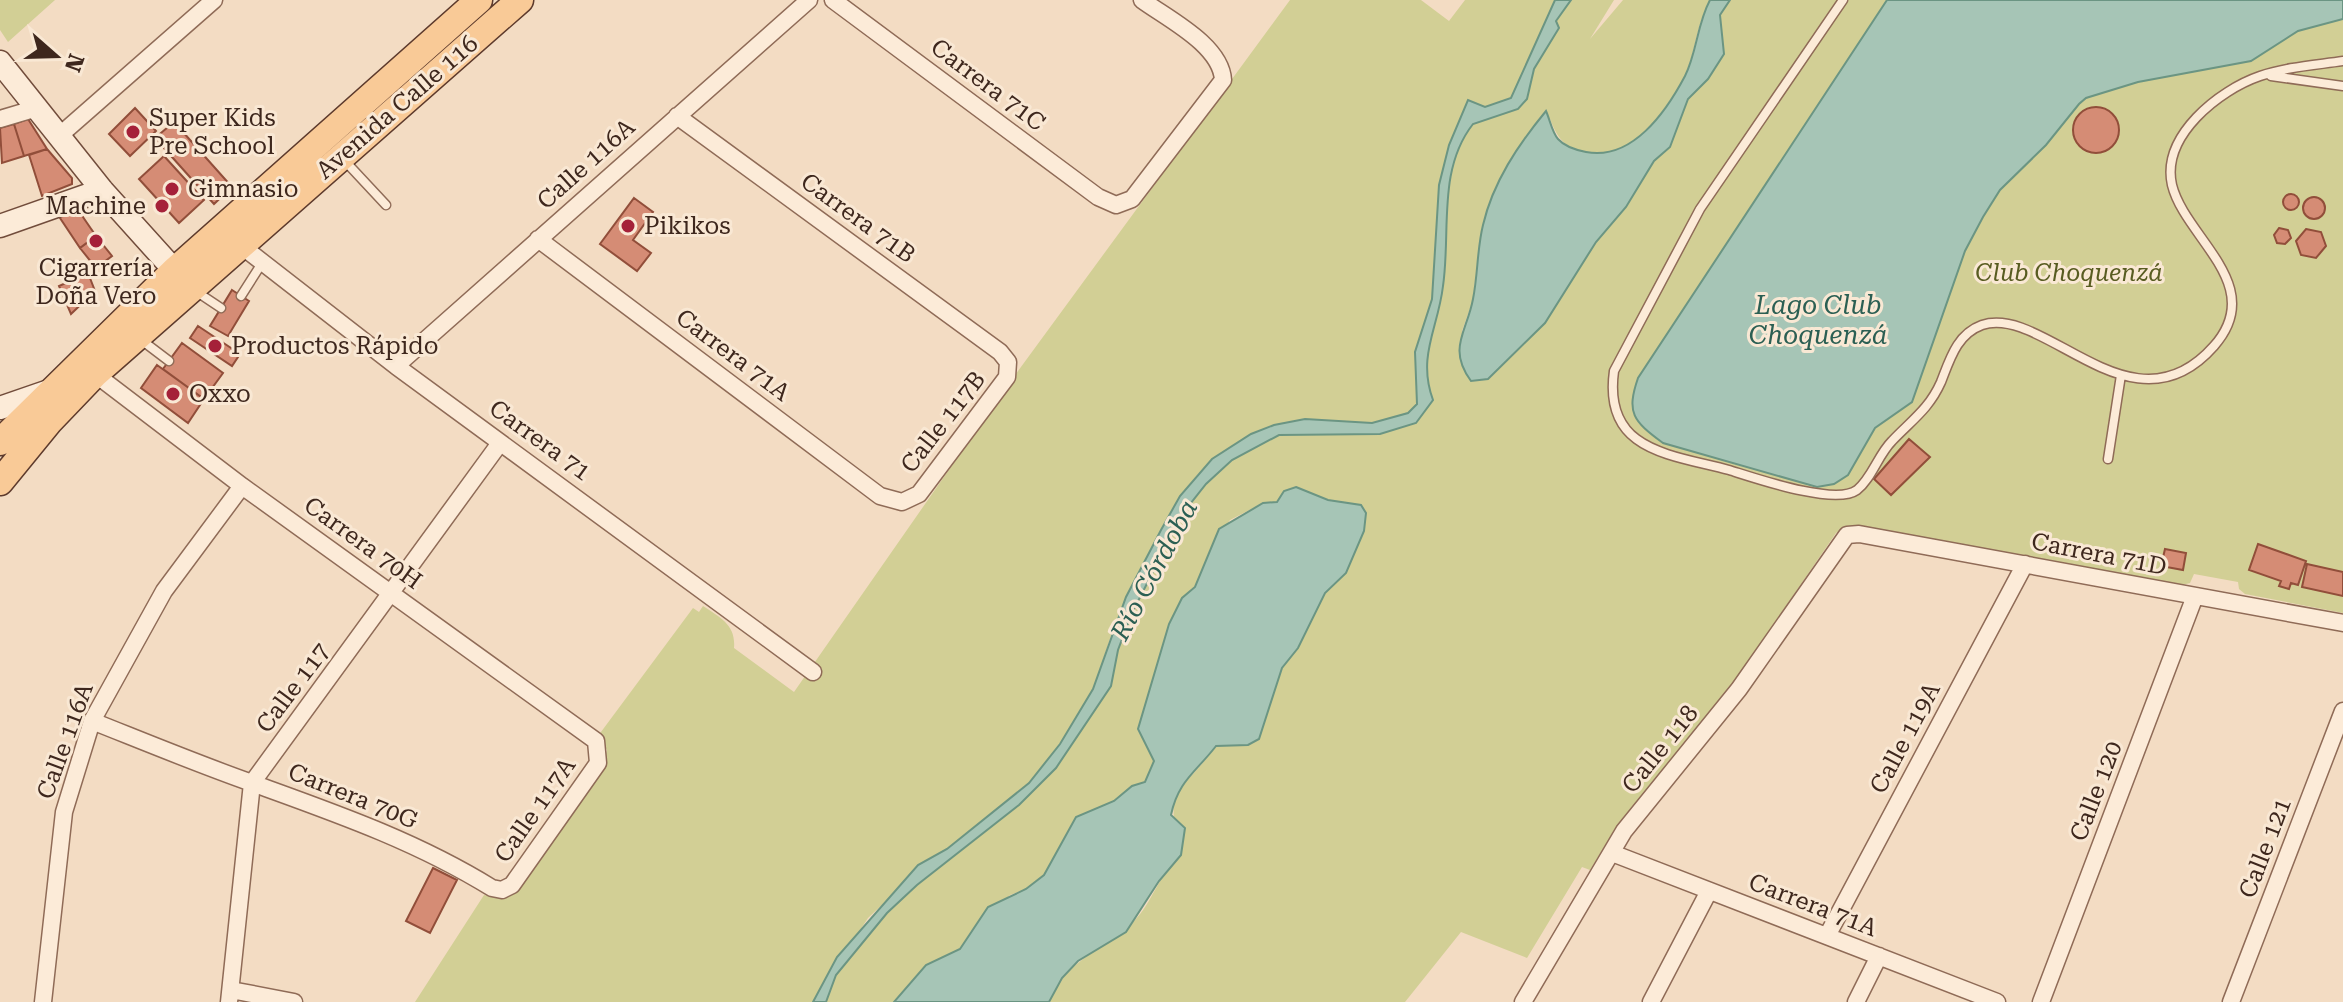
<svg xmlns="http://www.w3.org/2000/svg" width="2343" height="1002" viewBox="0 0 2343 1002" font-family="'Roboto Serif',serif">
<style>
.green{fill:#d2cf95}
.water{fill:#a6c5b6;stroke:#6b9583;stroke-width:2}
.building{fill:#d58c75;stroke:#914e3a;stroke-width:2}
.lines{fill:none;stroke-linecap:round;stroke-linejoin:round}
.lane-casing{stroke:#8f6b57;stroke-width:11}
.street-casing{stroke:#8f6b57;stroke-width:19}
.secondary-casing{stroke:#714c3b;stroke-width:25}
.primary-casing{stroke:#5d3a2c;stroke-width:29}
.lane{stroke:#fcebd8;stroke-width:8}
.street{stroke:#fcebd8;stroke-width:16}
.secondary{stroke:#fcebd8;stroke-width:22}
.primary{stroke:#f9ca97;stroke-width:26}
.poi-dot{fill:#a52139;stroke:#f9e8d4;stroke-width:3}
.labels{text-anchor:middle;stroke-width:6;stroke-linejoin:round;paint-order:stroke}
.street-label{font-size:24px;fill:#3e271d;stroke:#f9e8d4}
.poi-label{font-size:24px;fill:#3e271d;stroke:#f9e8d4;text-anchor:start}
.park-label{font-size:24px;font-style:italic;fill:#585c21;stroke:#f9e8d4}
.water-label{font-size:26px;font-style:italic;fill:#2b5f53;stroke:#f9e8d4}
</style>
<rect width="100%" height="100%" fill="#f3dcc3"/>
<path class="green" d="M0 0H55L8 42 0 30Z
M1290 0H1421L1449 21 1465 0H1614L1590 39 1623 0H1710C1697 23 1696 47 1687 71 1679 91 1645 138 1626 149 1616 154 1600 154 1589 153 1566 149 1558 140 1550 119L1475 281 1473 300 1462 331 1471 381 1489 379 1545 323 1596 242 1626 207 1654 161 1670 147 1688 99 1708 79 1720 15 1730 0H2343V613L2245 594 2239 589 2238 582 2194 574 2190 583 2182 585 1846 526 1836 533 1738 676 1618 824 1590 870 1582 867 1527 958 1461 932 1405 1002H1049C1063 961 1105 950 1134 921 1153 902 1159 873 1181 855 1163 784 1179 797 1216 746L1248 745 1282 668 1298 648 1325 592 1346 573 1364 531 1361 505 1328 500 1296 487 1285 491 1277 502 1263 503 1230 520 1210 549 1195 587 1182 598 1169 624 1138 728 1154 761 1145 782 1132 786 1114 801 1076 817 1044 875 1026 889 1010 895 971 931 960 949 926 965 894 1002H825L836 975 887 913 917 885 1019 805 1056 768 1111 686 1118 650 1132 613 1183 513 1206 484 1232 460 1279 435 1339 434 1317 420 1305 419 1198 474 1180 496 1150 551 1111 636 1093 689 1060 744 1029 783 948 849 918 865 902 886 868 918 813 1002H415L484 895 497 898 511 892 602 768 607 750 598 736 693 608 699 612 703 606C721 618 736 625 734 648L794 692 1015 375Z"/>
<path class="water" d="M1555 0H1571L1556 21 1559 28 1534 69 1527 99 1518 109 1473 124C1437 170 1451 232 1443 286 1438 329 1417 356 1433 400L1416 423 1380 434 1279 435 1232 460 1206 484 1183 513 1132 613 1118 650 1111 686 1056 768 1019 805 917 885 887 913 836 975 826 1002H813L837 957 918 865 947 849 1029 783 1060 744 1093 689 1126 597 1161 530 1180 496 1212 459 1251 434 1274 425 1305 419 1372 423 1408 413 1417 404 1415 352 1432 299 1439 185 1449 145 1468 100 1485 107 1511 98Z
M1710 0H1730L1720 15 1724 54 1708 79 1688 99 1670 147 1654 161 1626 207 1596 242 1545 323 1488 379 1471 381C1447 348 1467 332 1473 299 1478 274 1477 249 1483 225 1493 182 1518 145 1546 111 1550 120 1552 132 1558 139 1565 147 1576 150 1586 152 1632 161 1666 112 1685 76 1697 52 1697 24 1710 0Z
M1887 0H2343V19L2298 31 2251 61 2138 82 2086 98 2079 104 2046 145 2000 190 1983 217 1965 251 1912 402 1875 428 1848 475 1834 484 1817 487 1663 443C1633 421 1626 413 1638 378Z
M1296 487 1328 500 1361 505 1366 513 1364 531 1346 573 1325 593 1298 648 1282 668 1259 739 1248 745 1216 746C1196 772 1178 781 1171 815L1185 828 1181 855 1159 881 1126 932 1078 961 1062 978 1049 1002H894L926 965 960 949 988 907 1026 889 1044 875 1076 817 1114 801 1132 786 1145 782 1154 761 1138 729 1169 624 1182 598 1195 587 1219 529 1263 503 1277 502 1284 491Z"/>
<path class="building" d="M2073 130a23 23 0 1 1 46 0a23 23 0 1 1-46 0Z
M135 108 156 131 130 156 109 134Z
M28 119 47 149 24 156 14 124Z
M174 122 232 187 214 204 155 138Z
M14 124 24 156 2 163 0 128Z
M47 149 72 178V184L42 196 29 155Z
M164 156 204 200 179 223 139 179Z
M2283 202a8 8 0 1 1 16 0a8 8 0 1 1-16 0Z
M2303 208a11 11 0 1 1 22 0a11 11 0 1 1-22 0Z
M634 198 653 212 633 240 651 253 637 271 600 244Z
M74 204 96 236 80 248 58 215Z
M2279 228 2288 230 2291 238 2285 244 2277 243 2274 235Z
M2306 229 2321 232 2326 246 2316 258 2301 255 2296 241Z
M96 236 112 256 96 268 80 248Z
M88 273 95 291 71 314 59 286Z
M232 290 249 301 228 336 210 326Z
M198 326 240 354 232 366 190 338Z
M182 343 223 373 204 399 163 369Z
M157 365 204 399 188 423 141 388Z
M1909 439 1930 457 1891 495 1874 479Z
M2258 544 2306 561 2298 585 2291 583 2289 589 2279 586 2281 581 2249 570Z
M2165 549 2186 553 2183 570 2161 566Z
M2307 564 2343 572V596L2302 587Z
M433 868 457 880 430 933 406 921Z"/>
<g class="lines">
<g class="lane-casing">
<path id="lane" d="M1843 0 1700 209 1614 371C1603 451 1669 454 1729 470 1755 478 1835 506 1857 490 1872 478 1878 455 1892 441 1912 420 1929 409 1941 382 1950 359 1957 334 1982 325 2045 304 2132 439 2214 346 2268 285 2185 238 2172 185 2161 136 2219 90 2260 76 2286 67 2316 65 2343 61
M2271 76 2343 86
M344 160 386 205
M197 292 221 308
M241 296 262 263
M140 339 169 361
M2108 459 2121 375"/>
</g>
<g class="street-casing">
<path id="street" d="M833 0 1098 197 1116 205 1132 199 1223 80C1221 45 1168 19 1142 0
M0 119 37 108
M59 136 214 0
M538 239 880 496 902 502 919 494 1007 377 1008 362 1000 352 677 116
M239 244 396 366 813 672
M396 366 809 0
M92 721C145 742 198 764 252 783 335 813 416 841 492 888L502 890 512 885 598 763 596 741 242 486 95 374
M1612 853 1997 1002
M1827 936 2025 564
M231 990 294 1002
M43 1002 64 812 92 721 164 591 242 486
M229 1002 252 783 500 443
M1523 1002 1624 831 1739 689 1847 535 1859 534 2343 623
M1651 1002 1709 891
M1856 1002 1879 956
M2041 1002 2195 596
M2231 1002 2343 711"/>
</g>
<g class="secondary-casing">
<path id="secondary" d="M0 62 102 190 184 281
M0 226 102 190
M0 408 52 390"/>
</g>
<g class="primary-casing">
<path id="primary" d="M0 442 174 271 479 0
M0 482 49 422 95 374 520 0"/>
</g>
<use href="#lane" class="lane"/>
<use href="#street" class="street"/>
<use href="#secondary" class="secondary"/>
<use href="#primary" class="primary"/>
</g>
<g class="poi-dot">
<circle cx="133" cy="132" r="8"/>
<circle cx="172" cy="189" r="8"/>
<circle cx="162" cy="206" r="8"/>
<circle cx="628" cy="226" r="8"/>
<circle cx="96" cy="241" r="8"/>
<circle cx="215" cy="346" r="8"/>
<circle cx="173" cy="394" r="8"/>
</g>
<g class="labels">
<g class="street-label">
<text transform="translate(988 85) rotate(37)" y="8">Carrera 71C</text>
<text transform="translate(397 107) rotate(-41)" y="8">Avenida Calle 116</text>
<text transform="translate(586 164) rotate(-42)" y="8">Calle 116A</text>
<text transform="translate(858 218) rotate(36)" y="8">Carrera 71B</text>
<text transform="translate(733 355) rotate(37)" y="8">Carrera 71A</text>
<text transform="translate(943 422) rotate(-52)" y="8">Calle 117B</text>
<text transform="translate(540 440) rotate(36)" y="8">Carrera 71</text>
<text transform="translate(363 543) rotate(36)" y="8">Carrera 70H</text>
<text transform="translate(2099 554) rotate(11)" y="8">Carrera 71D</text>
<text transform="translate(293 688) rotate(-53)" y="8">Calle 117</text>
<text transform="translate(1905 738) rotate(-62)" y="8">Calle 119A</text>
<text transform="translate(65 741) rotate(-70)" y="8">Calle 116A</text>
<text transform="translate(1660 749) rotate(-51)" y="8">Calle 118</text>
<text transform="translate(2096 791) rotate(-69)" y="8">Calle 120</text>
<text transform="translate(353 796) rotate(22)" y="8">Carrera 70G</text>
<text transform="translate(535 810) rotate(-55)" y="8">Calle 117A</text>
<text transform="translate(2265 848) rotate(-69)" y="8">Calle 121</text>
<text transform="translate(1813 905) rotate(21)" y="8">Carrera 71A</text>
</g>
<g class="poi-label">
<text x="149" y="126">Super Kids<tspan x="149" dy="28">Pre School</tspan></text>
<text x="188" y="197">Gimnasio</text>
<text x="146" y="214" text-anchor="end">Machine</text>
<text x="644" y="234">Pikikos</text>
<text x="96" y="276" text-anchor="middle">Cigarrería<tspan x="96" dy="28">Doña Vero</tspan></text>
<text x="231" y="354">Productos Rápido</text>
<text x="189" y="402">Oxxo</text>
</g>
<g class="park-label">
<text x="2069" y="281">Club Choquenzá</text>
</g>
<g class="water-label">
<text x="1818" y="314">Lago Club<tspan x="1818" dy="30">Choquenzá</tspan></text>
<text transform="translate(1154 570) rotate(-62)" y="9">Río Córdoba</text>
</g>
</g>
<g transform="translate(56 56) rotate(110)" stroke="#f9e8d4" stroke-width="6" paint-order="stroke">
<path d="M0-6L14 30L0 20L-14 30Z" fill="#3e271d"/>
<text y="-12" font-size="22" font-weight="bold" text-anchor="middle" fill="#3e271d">N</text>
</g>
</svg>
